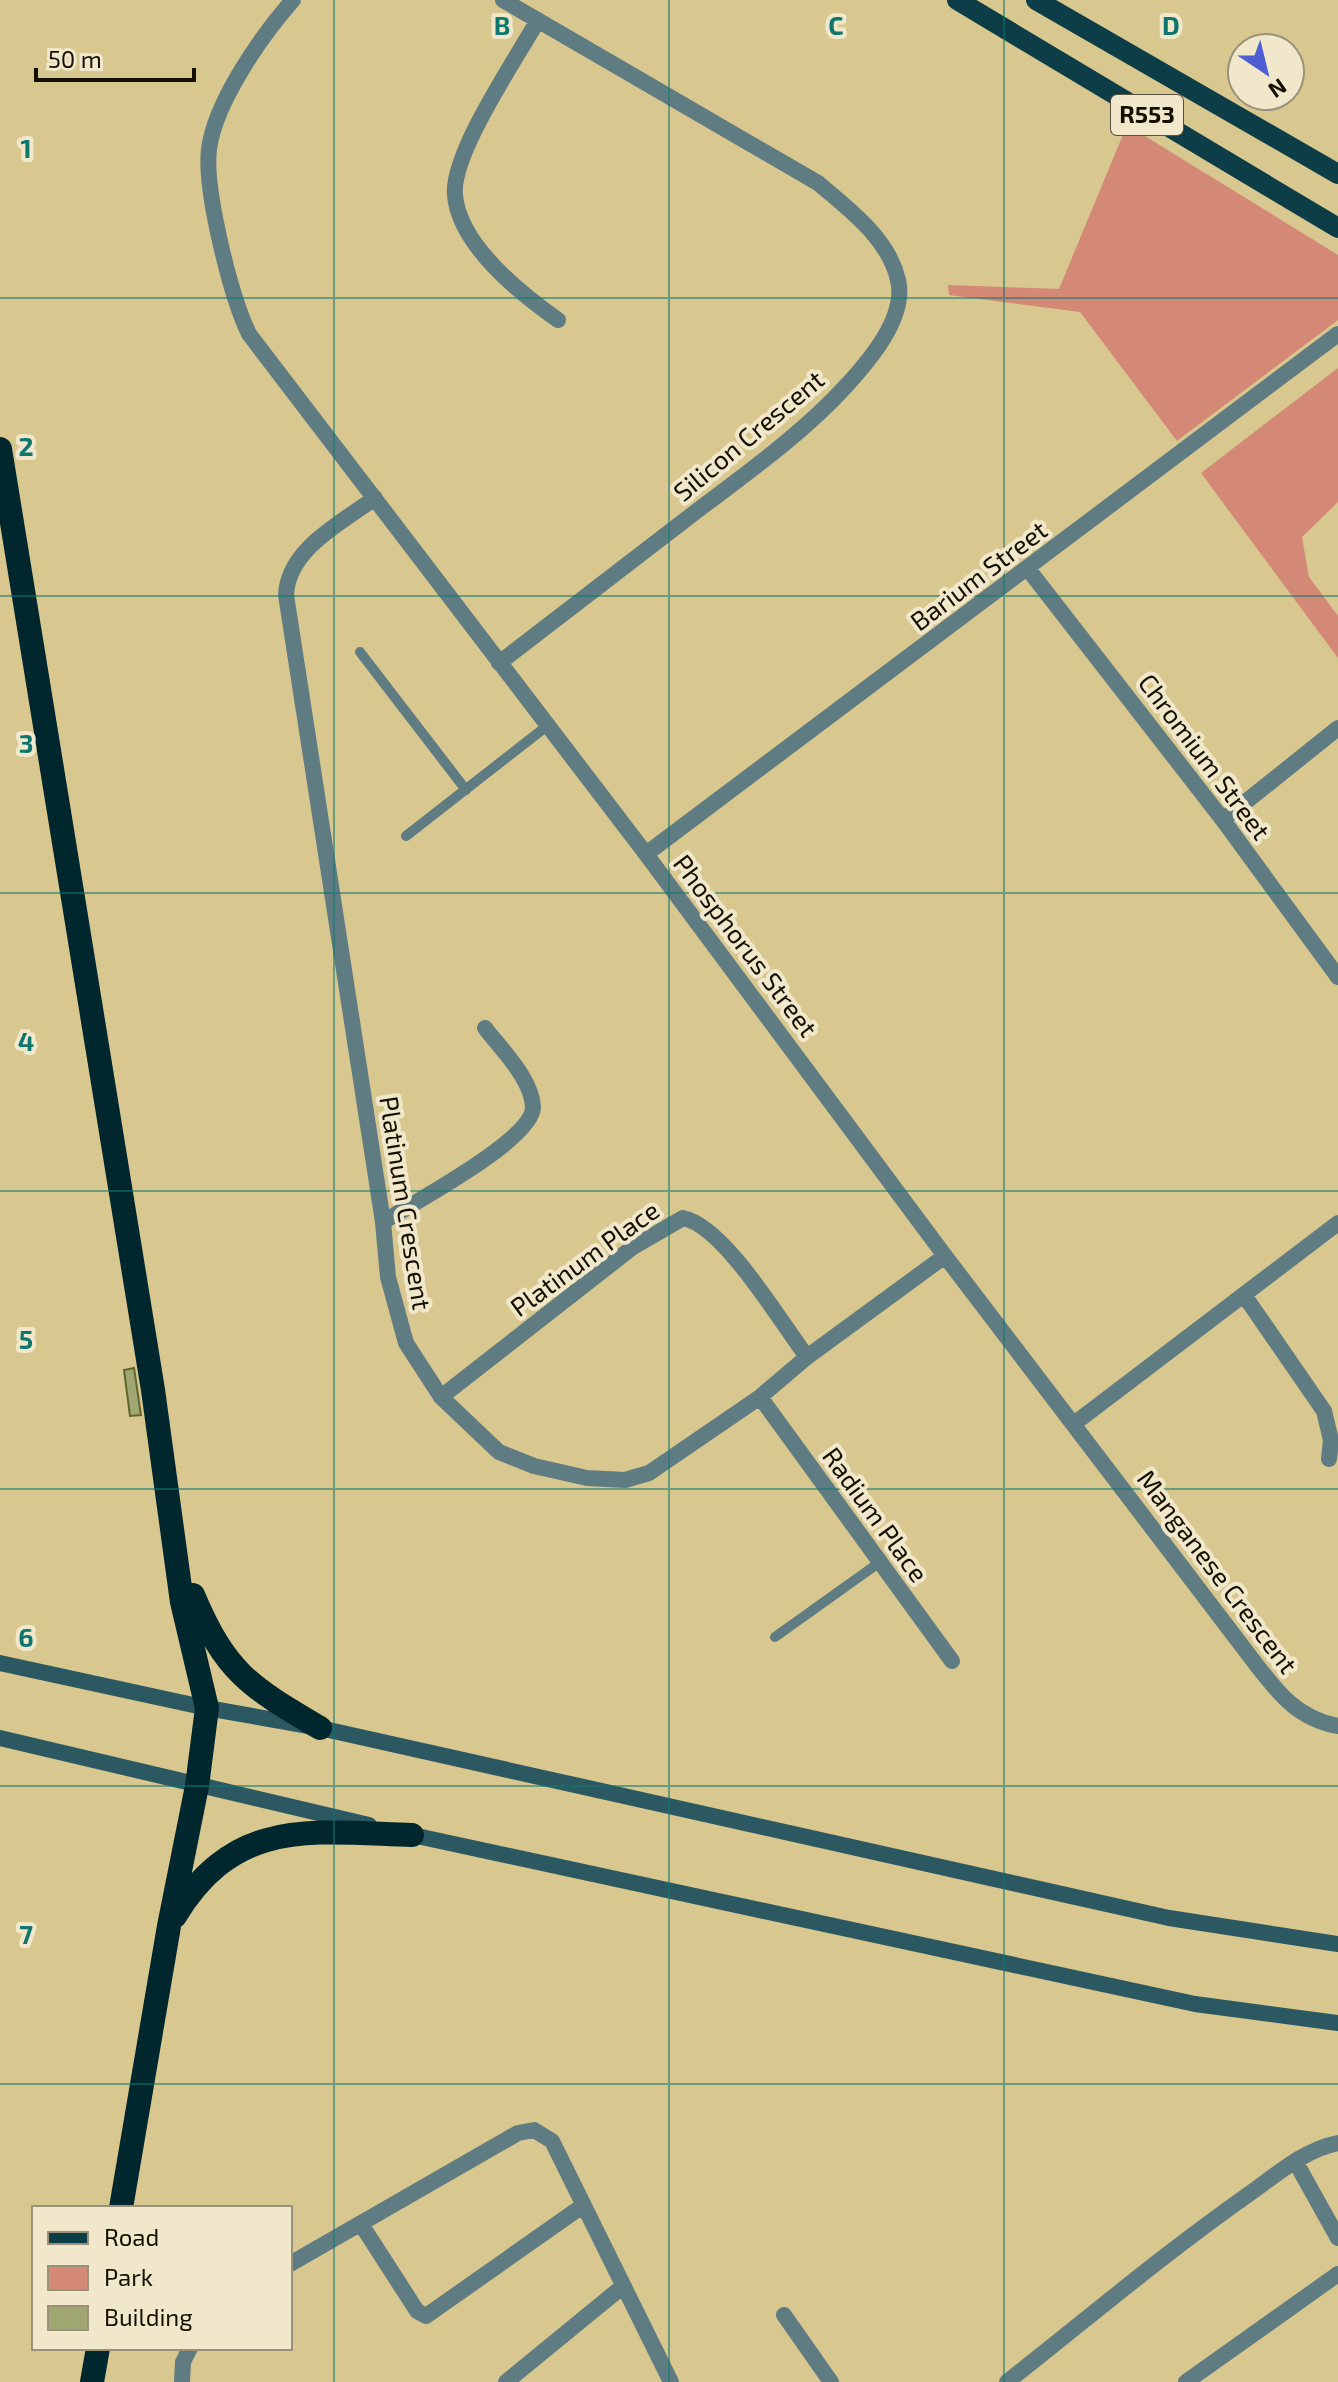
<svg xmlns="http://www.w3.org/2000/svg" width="1338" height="2382" viewBox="0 0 1338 2382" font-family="'Exo 2',sans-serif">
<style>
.green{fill:#d48876}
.building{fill:#a1a770;stroke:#616631;stroke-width:2}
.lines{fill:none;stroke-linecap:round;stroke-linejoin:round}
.lane{stroke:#607c83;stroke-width:10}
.street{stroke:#607c83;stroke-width:16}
.secondary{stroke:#2c5862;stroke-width:16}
.primary{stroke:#0d3d46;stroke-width:20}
.highway{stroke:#00262e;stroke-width:24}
.grid{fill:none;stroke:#0f766e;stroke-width:2;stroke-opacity:0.55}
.labels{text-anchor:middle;stroke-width:8;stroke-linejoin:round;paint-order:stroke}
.shield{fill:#f1e8cc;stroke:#57503d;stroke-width:2}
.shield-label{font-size:24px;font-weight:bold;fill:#150f00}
.street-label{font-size:26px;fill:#150f00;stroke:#f1e8cc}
.grid-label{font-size:26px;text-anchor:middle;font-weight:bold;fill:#0f766e;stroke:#f1e8cc;stroke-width:8;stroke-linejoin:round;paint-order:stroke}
</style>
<rect width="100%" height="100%" fill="#d8c78f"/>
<path class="green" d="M1127 125 1338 255V320L1177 441 1080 312 949 295 948 285 1059 289Z
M1338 368V502L1302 537 1309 577 1338 616V658L1201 473Z"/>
<path class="building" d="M134 1368 141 1415 130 1416 124 1370Z"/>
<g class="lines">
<path class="lane" d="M360 652 466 790
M406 836 547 726
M775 1637 880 1562"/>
<path class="street" d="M293 0C262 35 215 102 209 149 204 190 231 297 249 334L646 854 945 1256 1255 1663C1278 1693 1298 1719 1338 1726
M538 20C516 59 451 154 455 195 459 245 520 293 558 320
M375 498C341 523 288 549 286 595L383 1222 388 1277 406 1343 441 1397 499 1452 534 1466 587 1478 625 1480 649 1473 760 1397 807 1357 945 1256
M1028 569 1223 820 1338 977
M499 663C566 611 634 559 702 507 751 470 804 432 846 386 869 361 907 317 898 280 889 239 849 209 818 183L503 0
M1223 820 1338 728
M646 854 1338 334
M383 1222C411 1204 533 1140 533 1107 532 1079 501 1049 485 1028
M1244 1295 1324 1411 1331 1440 1329 1459
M441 1397 633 1247 683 1218C724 1226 780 1321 807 1357
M760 1397 952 1661
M1075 1423 1338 1223
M1295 2161 1338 2238
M361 2224 417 2311 426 2316 581 2207
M290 2264 518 2133 534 2130 552 2141 671 2382
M784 2315 831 2382
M182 2382 183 2362 190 2348
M506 2382 622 2287
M1007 2382C1087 2319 1165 2253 1249 2194 1276 2175 1305 2149 1338 2143
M1186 2382 1338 2274"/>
<path class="secondary" d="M0 1663 207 1708 320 1728 1169 1918 1338 1944
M0 1738 369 1825
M403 1833 1195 2004 1338 2023"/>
<path class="primary" d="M957 0 1338 228
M1036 0 1338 174"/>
<path class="highway" d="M0 449 153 1390 182 1602 207 1708 197 1786 169 1926 121 2208
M193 1595C226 1673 249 1686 320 1728
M175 1916C235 1817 311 1832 412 1835
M92 2382 98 2348"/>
</g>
<path class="grid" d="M334 0V2382M669 0V2382M1004 0V2382M0 298H1338M0 596H1338M0 893H1338M0 1191H1338M0 1489H1338M0 1786H1338M0 2084H1338"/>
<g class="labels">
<rect class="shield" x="1111" y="95" width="72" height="40" rx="6"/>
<g class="shield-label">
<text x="1147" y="123">R553</text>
</g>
<g class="street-label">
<text transform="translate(749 436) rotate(-40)" y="9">Silicon Crescent</text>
<text transform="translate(979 576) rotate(-37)" y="9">Barium Street</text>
<text transform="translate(1204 757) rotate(53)" y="9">Chromium Street</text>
<text transform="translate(745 946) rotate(53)" y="9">Phosphorus Street</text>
<text transform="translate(405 1203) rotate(81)" y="9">Platinum Crescent</text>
<text transform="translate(585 1259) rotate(-36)" y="9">Platinum Place</text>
<text transform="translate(875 1515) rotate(54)" y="9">Radium Place</text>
<text transform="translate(1217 1572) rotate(53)" y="9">Manganese Crescent</text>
</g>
</g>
<g class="grid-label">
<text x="502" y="35">B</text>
<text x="836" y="35">C</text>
<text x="1171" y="35">D</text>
<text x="26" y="158">1</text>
<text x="26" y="456">2</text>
<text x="26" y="753">3</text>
<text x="26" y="1051">4</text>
<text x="26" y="1349">5</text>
<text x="26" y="1647">6</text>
<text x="26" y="1944">7</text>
</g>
<rect x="32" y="2206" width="260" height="144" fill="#f1e8cc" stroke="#99917a" stroke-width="2"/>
<rect x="48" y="2232" width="40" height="12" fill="#0d3d46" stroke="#99917a" stroke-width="2"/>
<text x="104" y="2246" font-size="24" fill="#150f00">Road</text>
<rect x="48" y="2266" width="40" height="24" fill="#d48876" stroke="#99917a" stroke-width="2"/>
<text x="104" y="2286" font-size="24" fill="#150f00">Park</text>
<rect x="48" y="2306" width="40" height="24" fill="#a1a770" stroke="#99917a" stroke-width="2"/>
<text x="104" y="2326" font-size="24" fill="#150f00">Building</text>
<g transform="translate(1266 72) rotate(145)"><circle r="38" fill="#f1e8cc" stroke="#99917a" stroke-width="2"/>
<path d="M0-6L14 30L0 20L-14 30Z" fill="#4f5dd3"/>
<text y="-12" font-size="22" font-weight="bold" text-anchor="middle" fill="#150f00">N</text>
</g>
<path d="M36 68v12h158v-12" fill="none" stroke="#150f00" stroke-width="4"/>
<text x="48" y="68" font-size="24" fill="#150f00" stroke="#f1e8cc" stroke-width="6" paint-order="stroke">50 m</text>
</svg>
